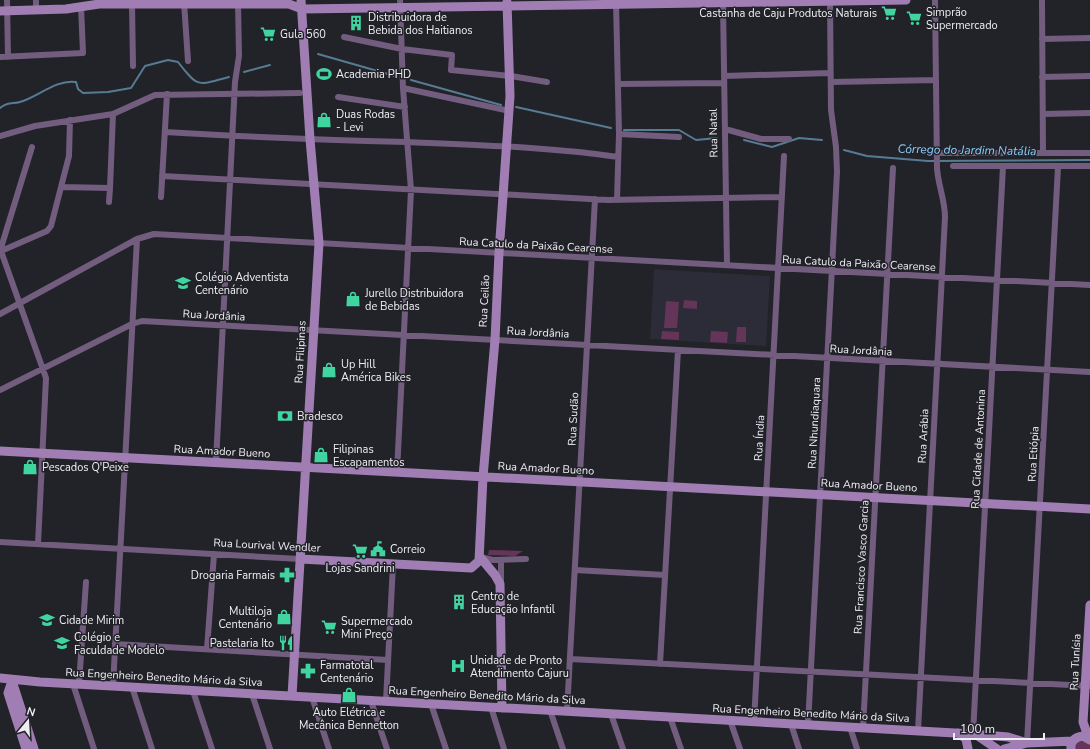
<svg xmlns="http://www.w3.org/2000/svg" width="1090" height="749" viewBox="0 0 1090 749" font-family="'Nunito Sans',sans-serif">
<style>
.built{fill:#2c2b38}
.green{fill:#643558}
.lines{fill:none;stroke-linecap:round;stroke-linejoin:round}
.stream{stroke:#567c94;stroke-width:2}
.street{stroke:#725d7f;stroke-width:6}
.secondary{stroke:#a07eb4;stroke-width:9}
.labels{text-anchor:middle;stroke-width:3;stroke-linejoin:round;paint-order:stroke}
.poi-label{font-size:11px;fill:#ededf2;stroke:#222229;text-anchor:start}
.street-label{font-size:11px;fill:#ededf2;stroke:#222229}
.water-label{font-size:12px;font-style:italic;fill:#8acffd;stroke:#222229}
</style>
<rect width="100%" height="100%" fill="#222229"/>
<path class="built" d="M654 269 770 276 766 346 650 339Z"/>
<path class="green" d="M684 300 697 301V309L683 308Z
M666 301 679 302 677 328H664Z
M737 327H746V342H736Z
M662 331 679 332V340L661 339Z
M711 331 728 332 727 343 710 342Z
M489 550 523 551 515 556 488 555Z
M1078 738 1090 743V749H1072Z"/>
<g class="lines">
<path class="stream" d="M318 54 395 76
M244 72 270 65
M411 80 501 105
M516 107 611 128
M0 108C7 102 13 104 20 102 38 97 56 79 76 82L78 89 83 93 108 92 131 88 145 66 168 60 178 62C199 89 197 85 229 77
M624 130H679L696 140 717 138
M744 140 772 147 799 138 822 140
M844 150 867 156 928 161 1090 160"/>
<path class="street" d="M7 0 8 57
M36 0V10
M1042 0 1043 153
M184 2 188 61
M616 2 619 134 617 200
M723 3 727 265
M132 4 133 66
M344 37 402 49 452 55 451 70 511 76 547 82
M1042 39 1090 38
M0 57 83 53 81 6
M724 76 830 73
M1042 77 1090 76
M831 82 936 80
M618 84 724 83
M403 88 510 111
M338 97 405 107
M1043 114 1090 113
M725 129 761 139H789
M165 132C246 137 326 140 407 142 478 145 548 147 618 157
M619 134 679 137
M0 136 35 126 113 114 155 95 300 93
M937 153H1090
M953 166H1090
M162 176 608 200 782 197
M61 187 110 188 113 114
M161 197 167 94
M109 202 110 188
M0 251 32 147
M1 251 46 378 38 544
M1 251 47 231 51 226 69 156 70 120
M0 314 137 239 154 234 1090 285
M0 390 132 324 142 321 1090 372
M216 462 235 82 239 56 238 1
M397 472 411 190 403 88 400 0
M0 542 300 559
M480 557 493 560 526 559
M575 570 665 575
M501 585V560
M115 644 388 660
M207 649 214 554
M570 659 1090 686
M660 664 678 350
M73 684 94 749
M79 684 86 582
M113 686 137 239
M132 687 152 749
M193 691 212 749
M252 694 270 749
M312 697 329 749
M371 701 387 749
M386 701 393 564
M431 704 446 749
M491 707 504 749
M550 710 563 749
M567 711 595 199
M611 714 623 749
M670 717 681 749
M730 720 740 749
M754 722 784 156
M791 724 799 749
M808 725 837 172 836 147 831 110 830 0
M850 727 857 749
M863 728 893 168
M918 731 945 217C945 200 938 185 937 168L935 0
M973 734 1003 166
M1027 743 1058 167"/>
<path class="secondary" d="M0 11 66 9 99 4H289L302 9 906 0
M0 451 1090 509
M480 557 495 575 500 584 502 708
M300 559 471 568 479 561 483 477 495 340 499 253 510 96 507 2
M0 678 40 682 973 734 1008 737 1027 743
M12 681 8 693 26 749
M12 681 34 749
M292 696 319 243 310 139 301 0
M958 733 966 739 968 749
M978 736 997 749
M1089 739 1083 722 1090 605
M1004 749 1027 743 1073 741
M1071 749C1070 741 1075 737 1083 736L1090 740"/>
</g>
<defs>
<g id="supermarket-bare" transform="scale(1.2)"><path d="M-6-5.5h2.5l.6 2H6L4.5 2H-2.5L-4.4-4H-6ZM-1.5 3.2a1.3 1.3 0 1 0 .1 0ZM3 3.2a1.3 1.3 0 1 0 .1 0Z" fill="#40d4a1" stroke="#222229" stroke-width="2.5" paint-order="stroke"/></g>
<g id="building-bare" transform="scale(1.2)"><path d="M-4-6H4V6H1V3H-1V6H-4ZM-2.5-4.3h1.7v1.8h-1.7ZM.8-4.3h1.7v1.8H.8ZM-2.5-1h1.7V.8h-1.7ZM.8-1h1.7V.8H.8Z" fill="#40d4a1" stroke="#222229" stroke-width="2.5" paint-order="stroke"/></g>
<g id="stadium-bare" transform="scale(1.2)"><path d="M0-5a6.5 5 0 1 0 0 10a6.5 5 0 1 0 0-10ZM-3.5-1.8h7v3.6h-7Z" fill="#40d4a1" stroke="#222229" stroke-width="2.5" paint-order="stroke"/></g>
<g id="shop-bare" transform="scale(1.2)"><path d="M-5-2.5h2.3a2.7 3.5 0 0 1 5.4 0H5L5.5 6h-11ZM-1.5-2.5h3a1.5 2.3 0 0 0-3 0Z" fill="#40d4a1" stroke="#222229" stroke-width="2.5" paint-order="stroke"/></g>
<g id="school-bare" transform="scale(1.2)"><path d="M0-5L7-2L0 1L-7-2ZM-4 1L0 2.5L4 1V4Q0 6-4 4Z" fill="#40d4a1" stroke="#222229" stroke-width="2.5" paint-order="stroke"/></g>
<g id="bank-bare" transform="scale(1.2)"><path d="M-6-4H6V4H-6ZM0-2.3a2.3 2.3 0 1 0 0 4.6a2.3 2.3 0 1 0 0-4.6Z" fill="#40d4a1" stroke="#222229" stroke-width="2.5" paint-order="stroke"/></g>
<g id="civic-bare" transform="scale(1.2)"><path d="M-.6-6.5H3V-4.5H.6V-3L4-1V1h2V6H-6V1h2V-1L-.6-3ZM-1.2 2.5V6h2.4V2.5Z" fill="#40d4a1" stroke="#222229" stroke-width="2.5" paint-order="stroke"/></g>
<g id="pharmacy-bare" transform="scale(1.2)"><path d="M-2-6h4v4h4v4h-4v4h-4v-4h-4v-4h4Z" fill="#40d4a1" stroke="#222229" stroke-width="2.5" paint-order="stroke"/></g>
<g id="restaurant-bare" transform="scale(1.2)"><path d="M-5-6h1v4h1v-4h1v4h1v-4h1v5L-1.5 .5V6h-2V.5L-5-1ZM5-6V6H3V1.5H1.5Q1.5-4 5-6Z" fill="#40d4a1" stroke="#222229" stroke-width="2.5" paint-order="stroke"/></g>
<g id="hospital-bare" transform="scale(1.2)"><path d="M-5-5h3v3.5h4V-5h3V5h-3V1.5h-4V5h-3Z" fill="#40d4a1" stroke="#222229" stroke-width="2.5" paint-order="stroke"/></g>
</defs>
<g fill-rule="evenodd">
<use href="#supermarket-bare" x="889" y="13"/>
<use href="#supermarket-bare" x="914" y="18"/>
<use href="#building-bare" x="356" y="23"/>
<use href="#supermarket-bare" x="268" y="34"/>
<use href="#stadium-bare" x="324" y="74"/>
<use href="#shop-bare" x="324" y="120"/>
<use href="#school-bare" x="183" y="283"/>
<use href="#shop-bare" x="353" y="299"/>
<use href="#shop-bare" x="329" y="370"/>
<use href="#bank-bare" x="285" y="416"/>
<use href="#shop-bare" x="321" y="455"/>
<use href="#shop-bare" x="30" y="467"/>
<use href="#civic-bare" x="378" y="549"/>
<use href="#supermarket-bare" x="360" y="551"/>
<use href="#pharmacy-bare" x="287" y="575"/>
<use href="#building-bare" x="459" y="602"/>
<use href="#shop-bare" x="284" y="617"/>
<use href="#school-bare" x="47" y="620"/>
<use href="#supermarket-bare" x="329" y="627"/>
<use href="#school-bare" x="62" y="643"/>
<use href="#restaurant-bare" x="286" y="643"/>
<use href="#hospital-bare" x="458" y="666"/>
<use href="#pharmacy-bare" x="308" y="671"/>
<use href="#shop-bare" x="349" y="695"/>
</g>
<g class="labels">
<g class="poi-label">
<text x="926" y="16">Simprão<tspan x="926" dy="13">Supermercado</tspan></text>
<text x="877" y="17" text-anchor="end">Castanha de Caju Produtos Naturais</text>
<text x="368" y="21">Distribuidora de<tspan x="368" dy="13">Bebida dos Haitianos</tspan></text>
<text x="280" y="38">Gula 560</text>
<text x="336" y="78">Academia PHD</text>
<text x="336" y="118">Duas Rodas<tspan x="336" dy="13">- Levi</tspan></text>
<text x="195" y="281">Colégio Adventista<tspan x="195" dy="13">Centenário</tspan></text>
<text x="365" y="297">Jurello Distribuidora<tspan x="365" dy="13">de Bebidas</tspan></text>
<text x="341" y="368">Up Hill<tspan x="341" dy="13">América Bikes</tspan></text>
<text x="297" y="420">Bradesco</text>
<text x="333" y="453">Filipinas<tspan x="333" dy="13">Escapamentos</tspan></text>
<text x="42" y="471">Pescados Q'Peixe</text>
<text x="390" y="553">Correio</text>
<text x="360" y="572" text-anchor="middle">Lojas Sandrini</text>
<text x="275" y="579" text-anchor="end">Drogaria Farmais</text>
<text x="471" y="600">Centro de<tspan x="471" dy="13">Educação Infantil</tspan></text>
<text x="272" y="615" text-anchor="end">Multiloja<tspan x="272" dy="13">Centenário</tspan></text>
<text x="59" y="624">Cidade Mirim</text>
<text x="341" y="625">Supermercado<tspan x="341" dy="13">Mini Preço</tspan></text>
<text x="74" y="641">Colégio e<tspan x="74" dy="13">Faculdade Modelo</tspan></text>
<text x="274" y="647" text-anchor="end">Pastelaria Ito</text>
<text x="470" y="664">Unidade de Pronto<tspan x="470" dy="13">Atendimento Cajuru</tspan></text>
<text x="320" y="669">Farmatotal<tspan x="320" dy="13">Centenário</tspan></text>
<text x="349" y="716" text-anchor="middle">Auto Elétrica e<tspan x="349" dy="13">Mecânica Bennetton</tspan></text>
</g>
<g class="street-label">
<text transform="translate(713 133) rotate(-91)" y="4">Rua Natal</text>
<text transform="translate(536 245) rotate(3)" y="4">Rua Catulo da Paixão Cearense</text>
<text transform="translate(859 263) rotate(3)" y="4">Rua Catulo da Paixão Cearense</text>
<text transform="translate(484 301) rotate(-87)" y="4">Rua Ceilão</text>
<text transform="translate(214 315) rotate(3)" y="4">Rua Jordânia</text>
<text transform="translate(538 332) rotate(3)" y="4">Rua Jordânia</text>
<text transform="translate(861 350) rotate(3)" y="4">Rua Jordânia</text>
<text transform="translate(300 352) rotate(-87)" y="4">Rua Filipinas</text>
<text transform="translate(573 419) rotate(-87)" y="4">Rua Sudão</text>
<text transform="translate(814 423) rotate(-87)" y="4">Rua Nhundiaquara</text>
<text transform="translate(923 436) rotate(-87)" y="4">Rua Arábia</text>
<text transform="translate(759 438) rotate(-87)" y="4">Rua Índia</text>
<text transform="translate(978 449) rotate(-87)" y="4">Rua Cidade de Antonina</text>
<text transform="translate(222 451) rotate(3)" y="4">Rua Amador Bueno</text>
<text transform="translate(1033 454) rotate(-87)" y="4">Rua Etiópia</text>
<text transform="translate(546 468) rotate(3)" y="4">Rua Amador Bueno</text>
<text transform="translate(869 485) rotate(3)" y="4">Rua Amador Bueno</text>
<text transform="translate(267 545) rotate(3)" y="4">Rua Lourival Wendler</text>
<text transform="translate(861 567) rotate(-87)" y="4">Rua Francisco Vasco Garcia</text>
<text transform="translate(1075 662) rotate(-87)" y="4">Rua Tunísia</text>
<text transform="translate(164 677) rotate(3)" y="4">Rua Engenheiro Benedito Mário da Silva</text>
<text transform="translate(487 695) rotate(3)" y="4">Rua Engenheiro Benedito Mário da Silva</text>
<text transform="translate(811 713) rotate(3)" y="4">Rua Engenheiro Benedito Mário da Silva</text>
</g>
<g class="water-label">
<text transform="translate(967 150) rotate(1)" y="4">Córrego do Jardim Natália</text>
</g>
</g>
<g transform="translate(28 721) rotate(18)" stroke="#222229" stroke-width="3" paint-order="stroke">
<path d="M0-3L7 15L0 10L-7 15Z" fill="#ededf2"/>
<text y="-6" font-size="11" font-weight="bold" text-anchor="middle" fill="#ededf2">N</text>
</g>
<path d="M954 733v6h90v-6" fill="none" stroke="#ededf2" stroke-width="2"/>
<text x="960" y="733" font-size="12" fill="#ededf2" stroke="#222229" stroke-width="3" paint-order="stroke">100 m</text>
</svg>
